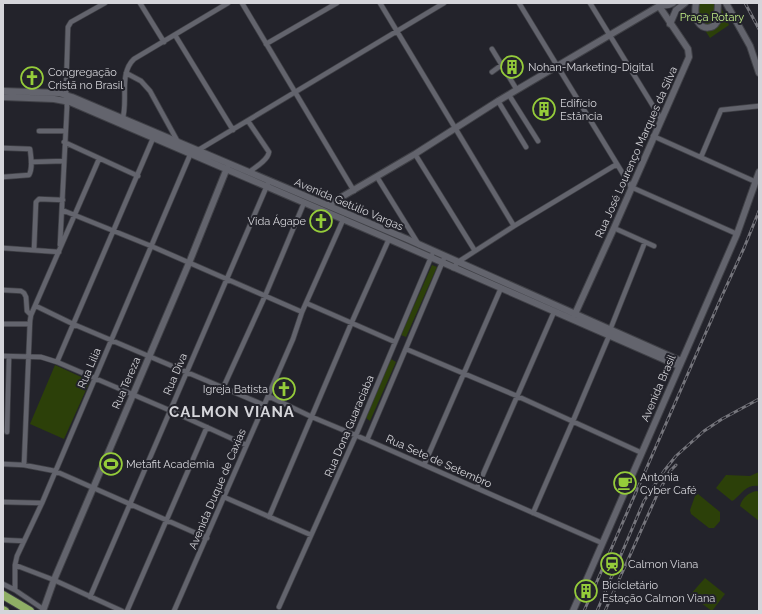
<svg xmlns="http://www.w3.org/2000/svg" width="762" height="614" viewBox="0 0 762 614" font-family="Raleway,sans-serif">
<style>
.green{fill:#2c4009}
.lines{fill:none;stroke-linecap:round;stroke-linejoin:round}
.street-casing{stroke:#404147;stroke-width:6}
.secondary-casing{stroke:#404147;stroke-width:8}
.highway-casing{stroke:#404147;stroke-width:10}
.street{stroke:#63646d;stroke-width:4.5}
.secondary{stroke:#63646d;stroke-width:6}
.highway{stroke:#8faf65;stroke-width:8}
.rail-casing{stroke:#75757c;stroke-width:3}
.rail{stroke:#23232b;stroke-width:1.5;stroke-dasharray:4.5;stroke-linecap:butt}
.labels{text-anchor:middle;stroke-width:4;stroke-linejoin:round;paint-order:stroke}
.park-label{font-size:11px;fill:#c1ed86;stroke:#23232b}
.poi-label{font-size:11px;fill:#d5d5da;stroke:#23232b;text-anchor:start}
.street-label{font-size:11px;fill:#d5d5da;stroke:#23232b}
.district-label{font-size:15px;font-weight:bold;letter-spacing:1px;fill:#d5d5da;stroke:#23232b}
</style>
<rect width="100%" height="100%" fill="#23232b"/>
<path class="green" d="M693 3H719L729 25 710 38 701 24Z
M432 265 437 267 406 337 401 335Z
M391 359 396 362 370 421 366 418Z
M55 365 90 381 64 439 30 424Z
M759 472V486C747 484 742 493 734 500L732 501 716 488 726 475 750 476Z
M757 491 759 492V521L740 506C742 498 749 492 757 491Z
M698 494 720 512V521L714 528H709L691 514 690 510 695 496Z
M705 578 725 594 712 611 690 595Z"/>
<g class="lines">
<g class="street-casing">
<path id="street" d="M140 3 164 42
M242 3 354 191
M380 3 514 226
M519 3 631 187 737 234
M590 3 661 119
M175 35 233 130
M266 44 337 3
M492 49 517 90
M492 72 511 58
M126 73 141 81 150 91 178 142
M509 95 538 141
M498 101 526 147
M122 121C129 102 118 74 134 59L228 3
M248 121 269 152C268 160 256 167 249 172
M39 131H65
M653 136 756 182
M64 142 138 176
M3 148 30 149C31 157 33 168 29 175L3 177
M415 154 475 251
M701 157 721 110 759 106
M31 162 64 161
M377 177 419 245
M62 210 151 246 302 312
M614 228 654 246
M60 245 67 107 66 90 68 27 71 22 105 3
M3 248 59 252
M34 250 36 202 39 199 63 200
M453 268 458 262 514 226 617 164
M3 290 21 291 24 293 26 297 27 311 31 315
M306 303 395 342
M36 306 73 324 264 405
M3 324H29
M610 330 645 242
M406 349 517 396 642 453
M3 356 41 357 57 362 169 410 246 445
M57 362 154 136
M223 388 265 296 304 203
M268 396 312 417 367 440 602 543
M7 432 9 357
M367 440 401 360 445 256
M3 464 24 465 55 471 207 538
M24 465 30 321 31 315 99 159
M424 465 501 288
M477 488 554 312
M224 497 311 535
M3 502 42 503
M533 513 573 421 609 336
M269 517 351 324 389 239
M3 540 24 541
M15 565 54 580 122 611
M3 584 15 590 43 609
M15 590V565L17 556 42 503 190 155 444 3
M90 597 269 181
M279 607 356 435 432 255
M127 611 207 427
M174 611 293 339 302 312 343 220 342 218"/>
</g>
<g class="secondary-casing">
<path id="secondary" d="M696 3C695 9 695 17 698 22 703 30 713 29 717 22L718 3
M726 3 750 46 759 73
M670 24 676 10 685 3
M3 91 59 93 72 97 407 239 681 361
M3 97 54 99 70 102 389 239 679 366
M328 205 415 154 498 101 659 6C664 4 667 7 673 3
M575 314 614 228 689 57 688 49 659 6
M43 611 54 580 189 263 227 168
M573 611 737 234 759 172"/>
</g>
<g class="highway-casing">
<path id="highway" d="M3 595 30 611
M3 610 5 611"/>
</g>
<use href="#street" class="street"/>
<use href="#secondary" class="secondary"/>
<use href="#highway" class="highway"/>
<g class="rail-casing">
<path id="rail" d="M745 3 759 29
M584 611 721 298 744 248 759 211
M597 611 644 501 664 471 676 456 704 431 722 419 759 399
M605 611 657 495 670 471 676 465"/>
</g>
<use href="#rail" class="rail"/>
</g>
<defs>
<g id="building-ring" transform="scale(1.15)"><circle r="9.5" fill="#23232b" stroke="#95cc3a" stroke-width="1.5"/><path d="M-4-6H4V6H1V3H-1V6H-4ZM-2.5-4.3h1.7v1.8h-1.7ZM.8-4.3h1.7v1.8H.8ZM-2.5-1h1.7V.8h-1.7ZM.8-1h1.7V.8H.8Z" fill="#95cc3a"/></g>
<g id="church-ring" transform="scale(1.15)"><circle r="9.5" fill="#23232b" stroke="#95cc3a" stroke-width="1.5"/><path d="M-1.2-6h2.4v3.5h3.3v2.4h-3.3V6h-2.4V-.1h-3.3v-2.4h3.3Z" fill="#95cc3a"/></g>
<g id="stadium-ring" transform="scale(1.15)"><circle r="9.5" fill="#23232b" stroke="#95cc3a" stroke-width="1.5"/><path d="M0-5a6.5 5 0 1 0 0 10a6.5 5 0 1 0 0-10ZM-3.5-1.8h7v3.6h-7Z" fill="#95cc3a"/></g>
<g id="cafe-ring" transform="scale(1.15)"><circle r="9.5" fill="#23232b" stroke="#95cc3a" stroke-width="1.5"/><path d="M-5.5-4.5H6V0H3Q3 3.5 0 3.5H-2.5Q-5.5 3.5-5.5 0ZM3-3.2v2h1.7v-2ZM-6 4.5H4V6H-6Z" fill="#95cc3a"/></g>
<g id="station-ring" transform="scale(1.15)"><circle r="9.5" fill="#23232b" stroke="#95cc3a" stroke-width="1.5"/><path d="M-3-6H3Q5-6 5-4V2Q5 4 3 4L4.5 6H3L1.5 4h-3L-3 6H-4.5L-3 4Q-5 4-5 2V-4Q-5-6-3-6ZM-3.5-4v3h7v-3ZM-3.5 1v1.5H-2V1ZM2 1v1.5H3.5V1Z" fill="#95cc3a"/></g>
</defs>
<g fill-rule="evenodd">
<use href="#building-ring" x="512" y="67"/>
<use href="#church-ring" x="32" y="78"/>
<use href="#building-ring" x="544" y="109"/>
<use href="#church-ring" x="321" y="221"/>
<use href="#church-ring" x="284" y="389"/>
<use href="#stadium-ring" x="111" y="464"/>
<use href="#cafe-ring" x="625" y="483"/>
<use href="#station-ring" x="612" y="564"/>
<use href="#building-ring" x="586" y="591"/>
</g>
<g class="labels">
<g class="park-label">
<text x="712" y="21">Praça Rotary</text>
</g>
<g class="poi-label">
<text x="528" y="71">Nohan-Marketing-Digital</text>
<text x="48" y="76">Congregação<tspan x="48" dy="13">Cristã no Brasil</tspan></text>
<text x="560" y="107">Edifício<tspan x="560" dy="13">Estância</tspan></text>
<text x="306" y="225" text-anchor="end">Vida Ágape</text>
<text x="268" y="393" text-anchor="end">Igreja Batista</text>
<text x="126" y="468">Metafit Academia</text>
<text x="640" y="481">Antonia<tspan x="640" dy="13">Cyber Café</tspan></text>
<text x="628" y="568">Calmon Viana</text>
<text x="602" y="589">Bicicletário<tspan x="602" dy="13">Estação Calmon Viana</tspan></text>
</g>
<g class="street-label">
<text transform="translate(636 152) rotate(-66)" y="4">Rua José Lourenço Marques da Silva</text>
<text transform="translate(349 204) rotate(23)" y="4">Avenida Getúlio Vargas</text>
<text transform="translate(89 368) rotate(-67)" y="4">Rua Lilia</text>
<text transform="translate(175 374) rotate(-67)" y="4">Rua Diva</text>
<text transform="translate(126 383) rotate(-67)" y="4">Rua Tereza</text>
<text transform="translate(658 388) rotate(-67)" y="4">Avenida Brasil</text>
<text transform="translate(349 426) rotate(-67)" y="4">Rua Dona Guaraciaba</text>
<text transform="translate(439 461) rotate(24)" y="4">Rua Sete de Setembro</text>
<text transform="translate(217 489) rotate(-67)" y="4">Avenida Duque de Caxias</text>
</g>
<g class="district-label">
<text x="232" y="417">CALMON VIANA</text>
</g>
</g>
<rect width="762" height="614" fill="none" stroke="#d5d5da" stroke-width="8"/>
</svg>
